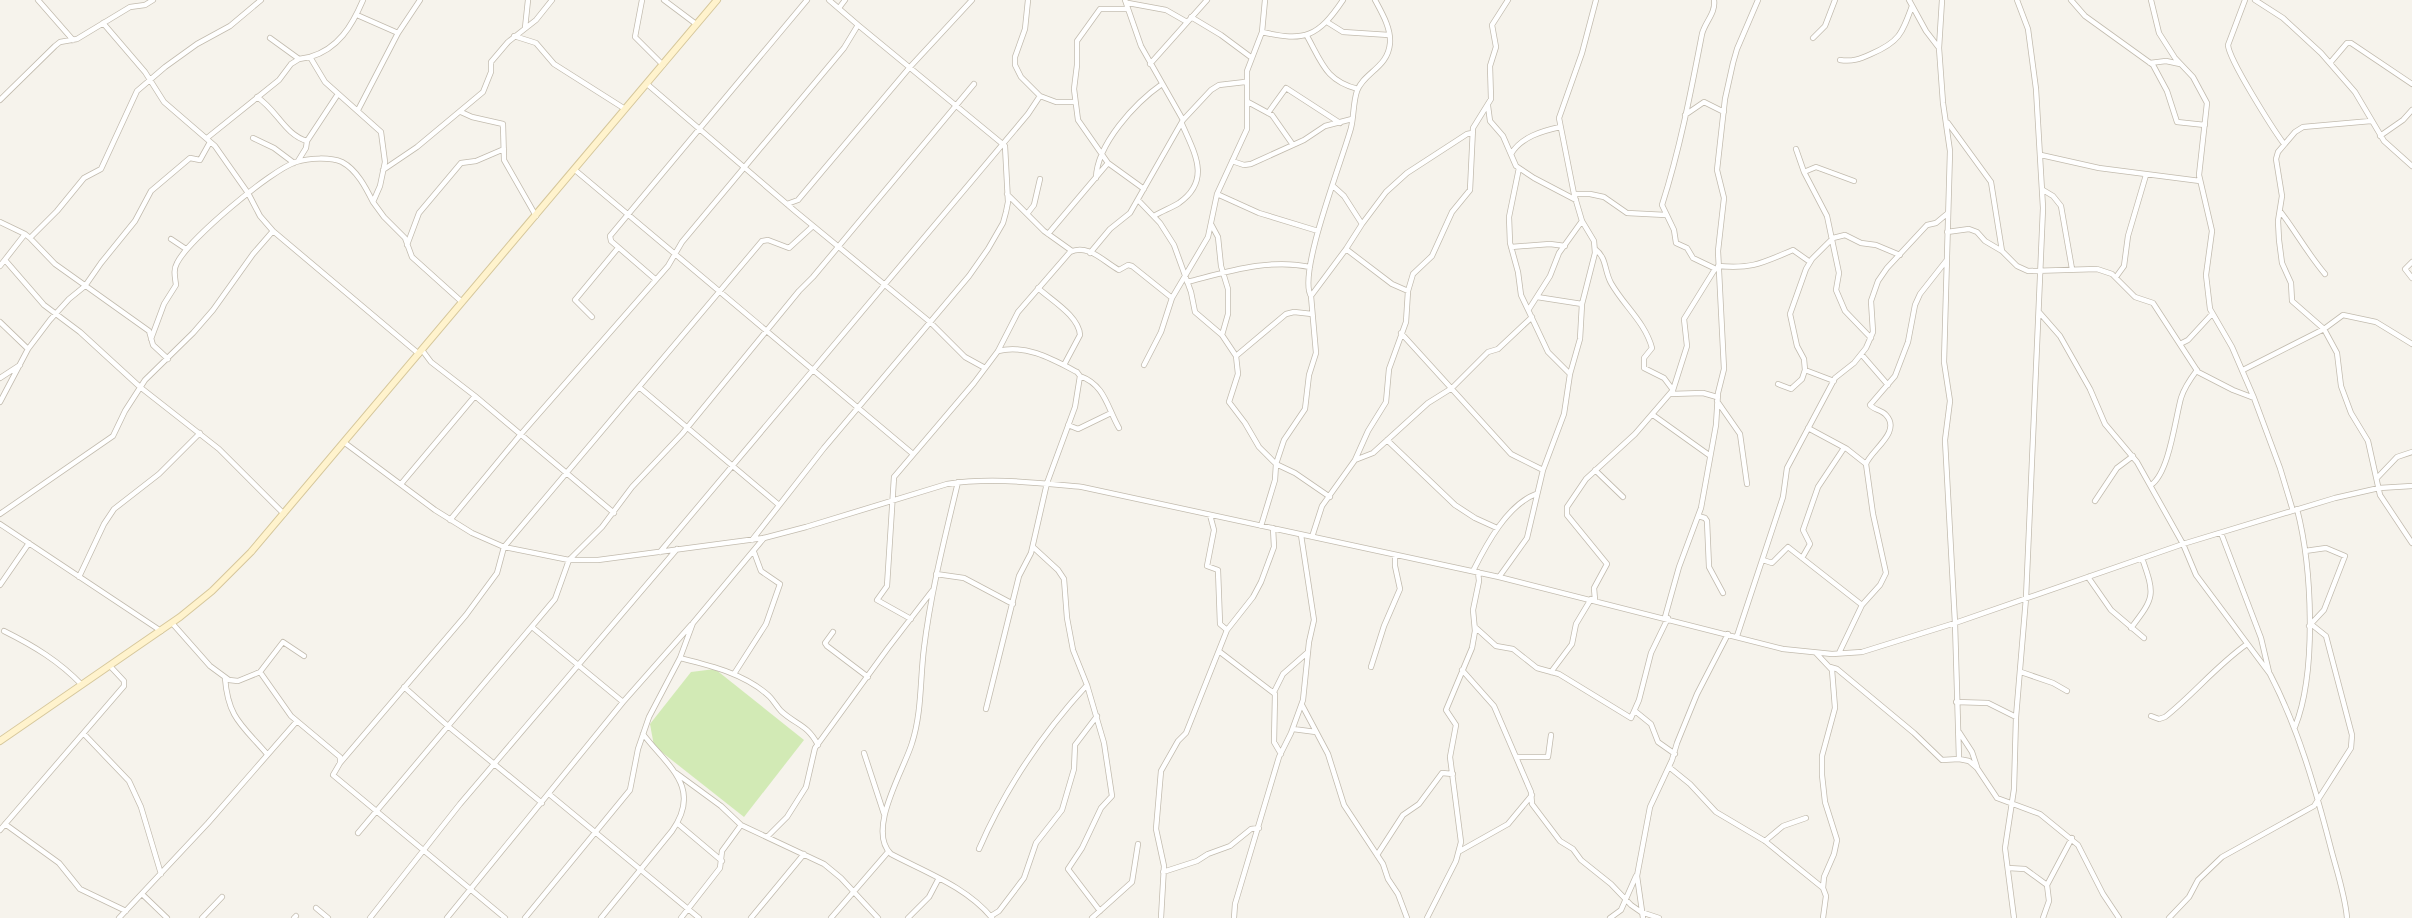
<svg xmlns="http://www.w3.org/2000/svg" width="2412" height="918" viewBox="0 0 2412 918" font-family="'Titillium Web',sans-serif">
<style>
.green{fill:#d2eab5}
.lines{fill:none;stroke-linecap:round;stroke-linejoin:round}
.street-casing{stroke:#c2bbae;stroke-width:6}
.secondary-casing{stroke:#d6c79b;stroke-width:8}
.street{stroke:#fff;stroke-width:4.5}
.secondary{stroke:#fff3cd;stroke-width:6}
</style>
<rect width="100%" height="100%" fill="#f6f3ec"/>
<path class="green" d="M715 669 804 740 744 817 654 746 650 724 691 672Z"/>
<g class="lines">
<g class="street-casing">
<path id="street" d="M38 0 73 40
M642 0 635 37 663 65
M664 0 696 24
M1028 0 1025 29 1015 57V65L1021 77 1040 96 1056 102H1075
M1125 0 1141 46 1183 120
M1714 0C1716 13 1705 22 1702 34 1691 91 1680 149 1662 205L1674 230 1676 243 1687 248 1693 258 1716 269
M1909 0 1926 31 1939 48 1942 0
M2071 0 2085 16 2153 65 2167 91 2177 122 2205 125
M2151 0 2159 33 2175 58 2193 77 2207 103 2199 175 2212 231 2206 275 2210 309 2232 347 2254 398 2280 468 2293 511
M2245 0 2228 45C2229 60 2273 129 2284 144
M2255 0 2283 18 2321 53 2355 92 2384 141 2412 166
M1128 3 1166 10 1187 22
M839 8 845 0
M1128 9H1100L1077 41V65L1074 89 1078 120 1108 163 1144 189
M357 15 398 33
M1191 17 1221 35 1252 58
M1327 22 1343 32 1389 35
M103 23 145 72 164 102 215 146 248 193 260 216 273 231 419 354
M525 28 528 0
M1262 32C1305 42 1318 37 1343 0
M514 36 536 43 554 64 625 109
M1307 36C1322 63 1326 81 1358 89
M270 38 299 59 310 57 325 82 381 132 385 162 380 186 373 202 384 217 405 238 412 257 462 302
M1813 38 1825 26 1835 0
M1939 48 1943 103 1950 151 1944 362 1950 401 1945 440 1955 623 1959 759
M310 57C338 49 352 26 363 0
M1840 60C1852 62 1860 59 1871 54 1899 42 1902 34 1912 6
M2150 63 2166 61 2180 64
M2330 63 2347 43H2351L2412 84
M1150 64 1207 0
M647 84 795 211 930 322 965 357 985 368
M257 97C277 110 285 135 307 141
M0 100 55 46 60 42 77 39 130 7 145 5 153 0
M1248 102 1272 115 1293 145
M1488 106 1490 121 1503 136 1516 166 1534 178 1576 200
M358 110 398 33 420 0
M461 112 472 117 503 124 504 160 536 216
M1268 113 1286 88 1340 123
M1685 115 1704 102 1724 112
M2371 121 2303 127 2295 132 2278 152 2276 159 2282 196 2278 221 2279 240 2282 263 2291 283 2292 301 2324 329 2337 353 2341 386 2351 413 2368 441 2380 495 2412 543
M1948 123 1991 182 2002 251
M2380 136 2403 120 2412 110
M207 138 279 80 291 64 299 59
M253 138 274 148 294 163
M1796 149 1804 172 1827 216 1839 273 1836 290 1845 311 1871 338
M1511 154C1521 137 1542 131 1560 127
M2041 155 2099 168 2200 181
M298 161 306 148 307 141 338 94
M1232 161 1244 165 1251 164 1304 140 1325 126 1352 119
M1519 168 1509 217 1510 243 1518 272 1521 295 1548 352 1570 374
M383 170 417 147 483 92 491 72V62L508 42 536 20 552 0
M575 170 913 454
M1804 172 1816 167 1854 181
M1096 178C1097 144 1135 103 1162 84
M2043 190 2053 196 2061 206 2072 269
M1007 194 1044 231 1072 251
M1217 194 1259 213 1318 231
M1574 194H1590L1604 197 1627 213 1666 215
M1138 200 1160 223 1174 245 1191 292 1195 312 1222 335 1236 356 1238 374 1229 402 1245 423 1259 447 1276 464 1275 480 1261 526
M787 204 798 200 910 67 972 0
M2280 211C2296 232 2308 254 2325 274
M1027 214 1034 205 1040 179
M1154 216C1162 211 1171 208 1179 203 1212 180 1194 152 1182 124
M0 222 25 234
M1211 224 1218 237 1221 266 1228 289V314L1222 335
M1362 224 1386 192 1407 173 1467 134 1472 133
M1947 232 1969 229 1977 232 1985 241 2002 251 2017 266 2028 271 2097 269 2112 274 2135 297 2153 303 2198 372 2233 390 2254 398
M1048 234 1108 163
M30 238 55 264 149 331 153 345 168 359
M171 239 186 249
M407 245 419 213 461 163 476 161 504 149
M1511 247 1550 244 1565 246
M1346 249 1392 284 1408 291
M1595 249C1607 258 1604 270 1611 283 1624 306 1645 322 1652 348L1644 358V368L1664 378 1673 390
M1090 253 1110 229 1130 213 1183 120 1211 90 1219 85 1245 82
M5 260 44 305 80 332 140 387 219 449 284 514
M2412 262 2405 269 2412 278
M0 266 25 234 30 238 57 211 84 178 101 169 137 91 165 67 197 44 230 26 261 0
M1718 266C1753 269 1762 263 1793 250L1810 262
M2116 277 2124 266 2128 236 2146 175
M655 279 611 241 610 236 807 0
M1187 282C1227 272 1269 258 1310 267
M1038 288C1051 300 1079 316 1080 335L1064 365
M1311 296 1346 249 1362 224 1344 196 1333 186
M1537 297 1582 304
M1529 309 1550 276 1559 253 1582 221
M2039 312 2060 336 2090 389 2105 424 2137 462 2183 544 2196 575 2270 674C2298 728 2315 787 2330 845 2336 869 2345 894 2347 918
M592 317 575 300 618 248
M0 322 28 349
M1401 333 1511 454 1543 470
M151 339 164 304 176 285C175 277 173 270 177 263 189 239 271 170 296 162 309 158 330 157 342 162 357 170 366 188 373 202
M2180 344 2188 340 2212 314
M422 350 431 362 475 396
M1862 355 1888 385
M1236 356 1286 314 1294 312 1312 314
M1144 365 1161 332 1172 298 1208 237 1217 194 1247 129V71L1262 32 1265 0
M1805 370 1834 381
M2243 370 2324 329 2343 315 2376 322 2412 344
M1080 376C1105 385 1107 407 1119 428
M0 378 20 365
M1778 384 1791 389 1802 379 1805 370 1804 359 1797 346 1790 314 1806 269 1812 259 1833 238 1845 235 1861 243 1876 245 1900 255
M639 387 779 505
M1670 394 1703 393 1717 397
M1717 401 1740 434 1747 484
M0 402 28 349 50 320 69 299 85 286 101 263 135 221 151 191 190 158 200 160 210 142
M1653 415 1709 455
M1068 425 1078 429 1111 413
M1808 428 1847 449 1866 464
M1387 440 1455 505 1475 518 1497 528
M345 443 435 510 472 533 504 547 569 560H598L764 538 806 527 947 484C992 477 1037 483 1082 487L1499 577 1783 649 1832 654 1862 652 1955 623 2183 544 2335 498 2379 488 2412 486
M1355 460 1373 453 1428 403 1452 388 1488 352 1498 349 1532 317
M1595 470 1623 497
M2377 478 2397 457 2412 452
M958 482C945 537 931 591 924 648 920 679 922 712 912 743 904 770 866 830 891 854 925 872 967 887 992 918
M401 484 475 396 614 513
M2151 485C2169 473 2175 420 2181 398 2184 388 2191 378 2197 370
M1330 497 1295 473 1276 464 1284 440 1305 409 1309 375 1316 353 1311 296C1297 274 1343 158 1351 128 1354 116 1353 103 1357 91 1364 72 1388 68 1390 43 1391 28 1382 13 1375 0
M2095 501 2117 468 2133 456
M0 514 113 436 125 411 145 380 193 333 213 310 253 254 273 231
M1210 515 1214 530 1207 566 1218 570 1220 624 1227 630
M1698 516 1705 518 1707 521 1709 567 1723 593
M450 520 521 434 668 266 682 242 844 48 858 25 829 0
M0 524 161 631
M2221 533 2261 638 2269 672
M1312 537 1322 506 1355 460 1368 431 1386 402 1389 369 1406 322 1408 291 1413 274 1432 256 1452 212 1470 190 1473 128 1491 99 1490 66 1496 47 1492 25 1508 0
M752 540 824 448 969 276 988 249 1003 223 1006 212 1008 202 1005 146 858 25
M1033 547 1058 570 1064 579 1067 618 1073 650 1087 685 1104 743 1112 796 1101 808 1082 848 1068 869 1100 911
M2305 551 2326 548 2345 556 2324 610 2309 626
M660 552 1028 114 1040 96
M1802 558 1810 544 1803 530 1818 487 1844 448
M1763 560 1772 563 1788 547 1862 605
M1473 571C1486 545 1507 505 1536 494
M936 574 964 578 1013 604
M79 577 104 524 114 509 159 474 200 433
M1499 577 1527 538 1543 470 1564 414 1570 374 1580 339 1582 304 1595 253 1594 241 1582 221 1574 194 1559 118 1582 53 1596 0
M2088 577 2111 610 2144 638
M0 585 29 543
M1595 600 1594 588 1607 564 1567 515V507L1586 479 1635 434 1673 390 1687 346 1684 319 1715 269
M1665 617 1679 567 1701 508 1716 425 1718 393 1724 369 1718 251 1724 198 1717 170 1725 99 1733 63 1737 49 1758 0
M911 619 877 600 887 586 894 477 974 383 998 351 1018 312 1070 252C1088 243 1104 262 1119 270L1128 265 1132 266 1172 298
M172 623 210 666 229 680 238 681 260 672 283 642 304 656
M532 627 623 702
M1475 627 1496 646 1513 649 1537 668 1559 674 1631 718 1639 700 1651 653 1668 618
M2131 628C2155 597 2155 595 2142 558
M4 631C34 646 59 661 82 685
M833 632 825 643 827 646 868 677
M1737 636 1783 497 1787 468 1835 378 1854 363 1866 348 1873 332 1871 301 1878 281 1887 268 1927 225 1936 223 1948 213
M1220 652 1275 694 1274 742 1281 754
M1816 653 1832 670 1835 708 1822 756V775L1825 802 1837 840 1834 854 1824 877 1823 888 1826 896 1823 918
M1839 653 1862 605 1880 585 1886 573 1873 514 1866 464C1871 450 1902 432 1886 415 1882 410 1874 410 1870 405L1895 376 1908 342 1915 305 1920 294 1946 261
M680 658C712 666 745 674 769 696 774 701 777 707 781 711 796 725 807 724 818 745
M1371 667 1384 626 1400 589 1395 566V555
M1830 667 1837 669 1914 733 1942 760 1959 759 1969 761 1977 768 1997 798 2040 814 2078 845 2103 894 2119 918
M1462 670 1494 706 1531 792 1532 804 1560 841 1573 849 1581 860 1611 884 1631 905 1641 912 1659 918
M260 672 291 716 340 757V763L333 775 505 918
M1551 672 1572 644 1576 624 1591 599
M2021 672 2053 683 2067 691
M734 674 766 624 780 584 761 571 754 552
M225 678C228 718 242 725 267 754
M404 687 449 727 542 803
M1274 692 1283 674 1308 652
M1956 702 1988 703 2016 717
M1302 705 1328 754 1344 805 1383 864 1388 879 1398 894 1407 918
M986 709 1019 576 1031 553 1047 483 1075 407 1080 376 1077 372C1052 359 1026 344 998 351
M1635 711 1651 724 1658 742 1675 754
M2151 716 2159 719 2165 717C2194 694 2216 666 2247 644
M2295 727C2317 672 2312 567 2297 509
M1293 729 1316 732
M1959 732 1972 752 1977 767
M84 734 129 781 141 807 161 874
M864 753 884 814
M1517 757H1548L1551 735
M340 763 466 615 497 573 504 547 762 241 768 240 789 248 813 226
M1669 767 1690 784 1716 812 1765 841 1823 888
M676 773 721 806 741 825 824 864 841 878 878 918
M549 794 699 918
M677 823 722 861
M5 824 59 863 80 889 126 911
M0 830 124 686V681L110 666
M358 833 555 599 569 560 602 527 632 487 682 434 799 291 813 277 974 84
M767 837 787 817 806 787 815 748 888 648 932 591
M1765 841 1783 826 1806 818
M979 849C1005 789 1043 733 1087 685
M1460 851 1508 824 1532 795
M1377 855 1403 815 1419 804 1442 773 1453 774
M2008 868 2025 869 2047 885
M1163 872 1197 861 1208 854 1230 846 1251 829 1259 828
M142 894 167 918
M316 908 328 918
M991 916 999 911 1024 878 1036 843 1062 810 1074 769 1075 745 1097 716
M119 918 208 823 297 721
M202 918 222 897
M294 918 296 916
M370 918 460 804 677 549
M447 918 623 702 691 625
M525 918 630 790 638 749 649 717 680 658 693 623 764 538
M601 918 672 831C703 787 667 766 643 734
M681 918 720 868 722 851 741 825
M751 918 804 854
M831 918 888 852
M908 918 929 897 939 878
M1092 918 1132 882 1138 844
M1161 918 1164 866 1156 829 1161 771 1178 741 1186 733 1227 630 1253 597 1261 582 1274 547 1273 528
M1234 918 1235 904 1279 757 1291 733 1303 700 1309 642 1314 620 1301 535
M1427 918 1456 861 1461 842 1450 757 1456 725 1446 710 1472 648 1475 631 1473 610 1479 581 1478 572
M1610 918 1621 910 1636 876
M1643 918 1637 876 1650 807 1672 760 1677 743 1697 694 1728 634
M2014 918 2005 848 2014 789 2016 717 2026 598 2043 208 2036 89 2028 29 2017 0
M2043 918 2049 901 2047 885 2072 838
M2169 918 2189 897 2198 880 2222 857 2314 806 2351 748 2352 735 2326 636 2311 624"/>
</g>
<g class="secondary-casing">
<path id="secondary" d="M0 741 180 617 212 591 251 552 717 0"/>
</g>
<use href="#street" class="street"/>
<use href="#secondary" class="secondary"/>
</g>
</svg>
